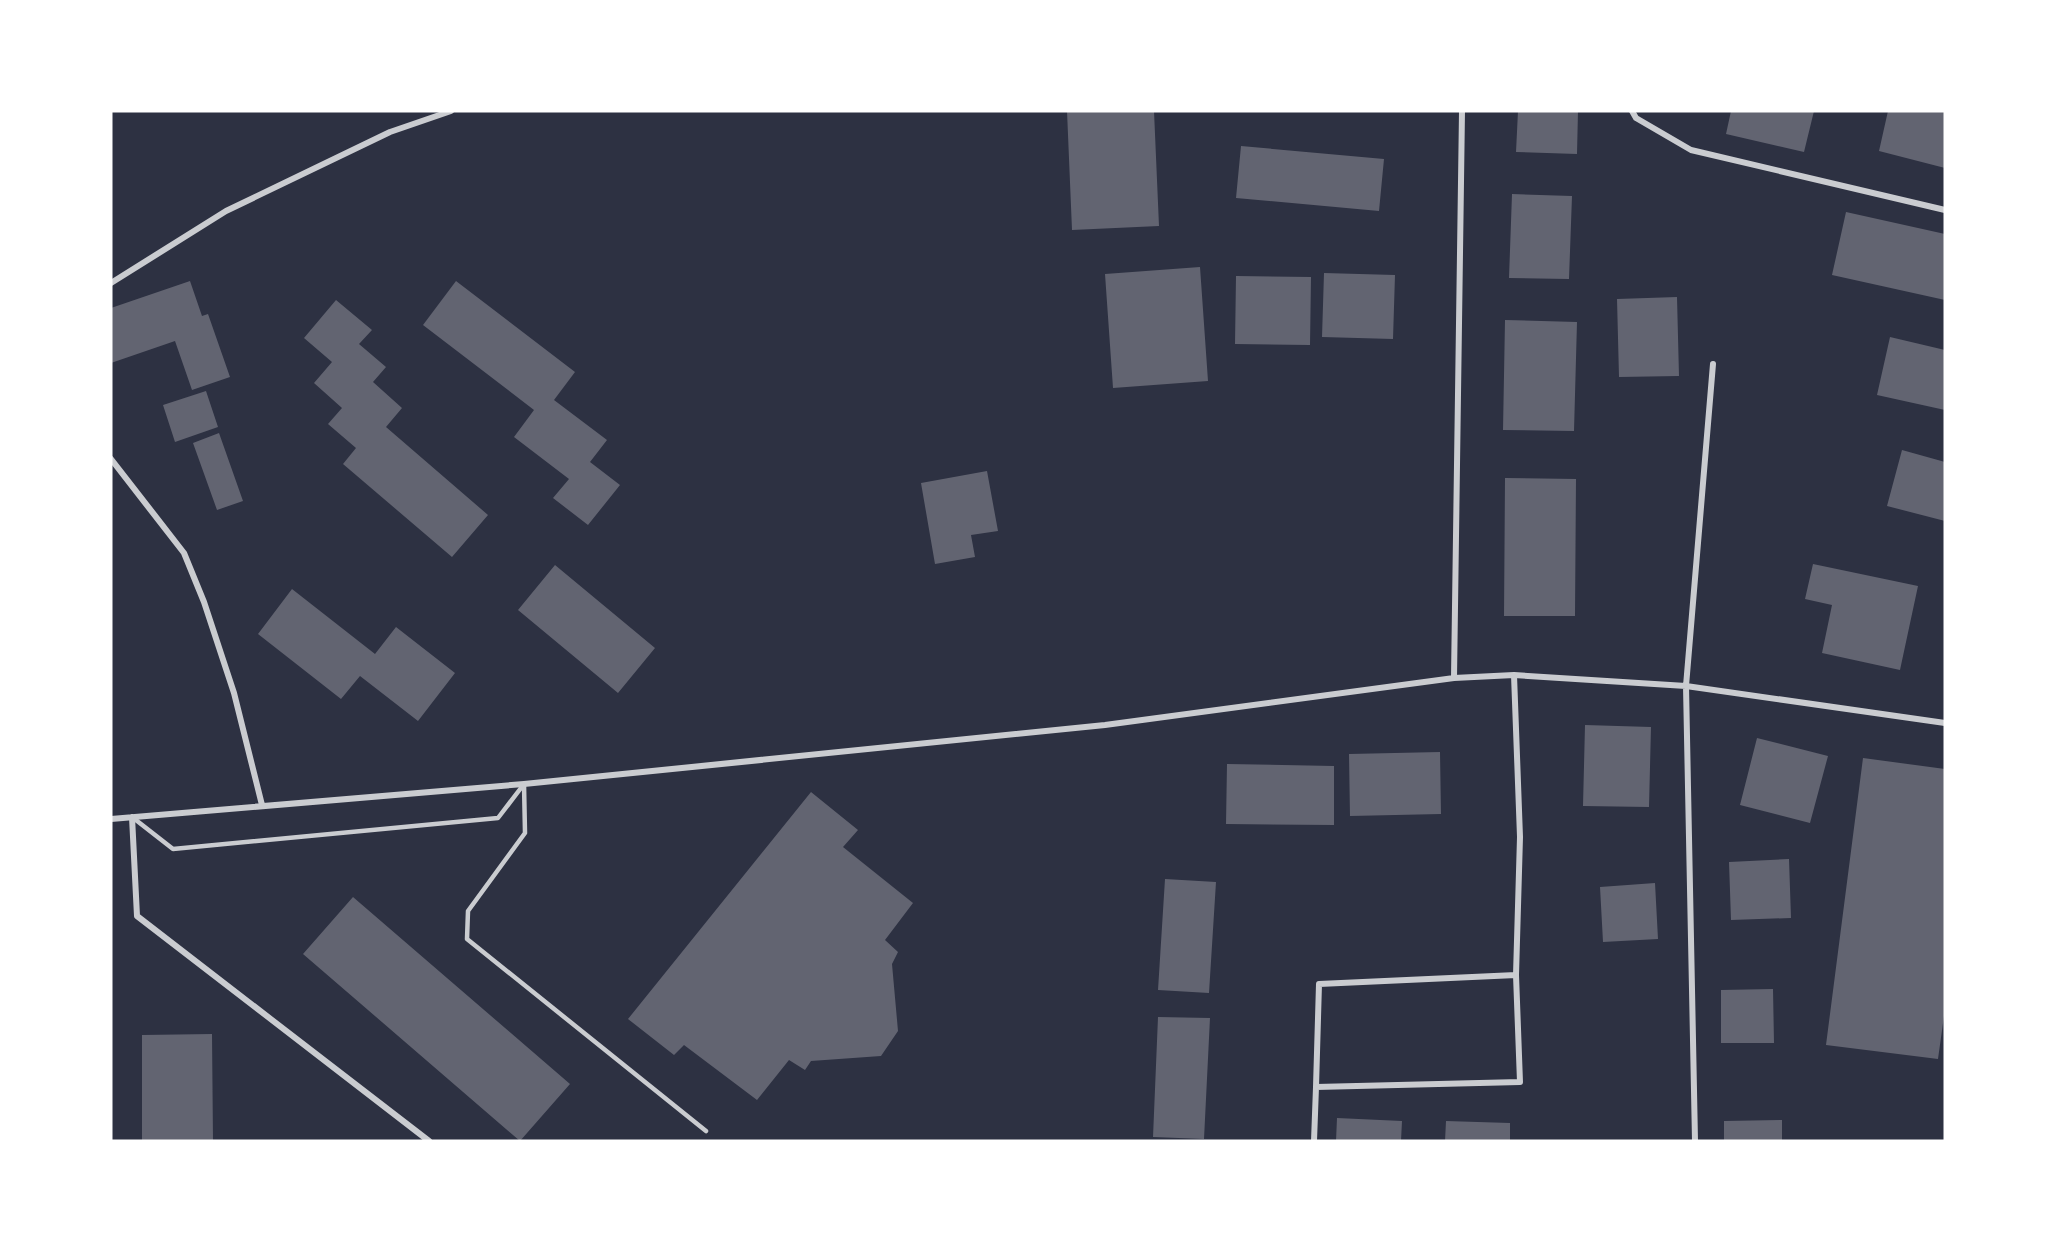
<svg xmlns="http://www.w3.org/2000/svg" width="2056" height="1252" viewBox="0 0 2056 1252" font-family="'Source Serif 4',serif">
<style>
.building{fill:#626471}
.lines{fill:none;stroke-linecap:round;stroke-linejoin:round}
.service{stroke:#caccd0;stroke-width:4.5}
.minor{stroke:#caccd0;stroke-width:6}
</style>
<rect width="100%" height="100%" fill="#2d3142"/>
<path class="building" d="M1067 111H1154L1159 226 1072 230Z
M1518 111H1578L1577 154 1516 152Z
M1731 111H1814L1804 152 1726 134Z
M1888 111H1945V168L1879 151Z
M1241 146 1384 159 1379 211 1236 198Z
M1512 194 1572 196 1569 279 1509 278Z
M1846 212 1945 234V300L1832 275Z
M1200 267 1208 381 1113 388 1105 274Z
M1324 273 1395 275 1393 339 1322 337Z
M1236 276 1311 277 1310 345 1235 344Z
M190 281 202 316 208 314 230 377 192 390 175 341 111 363V308Z
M456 281 575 372 554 400 607 440 590 462 620 485 588 525 553 498 569 479 514 437 534 410 423 325Z
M1677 297 1679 376 1619 377 1617 299Z
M336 300 372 330 359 344 386 367 373 382 402 408 386 427 488 515 452 557 343 464 356 448 328 424 342 408 314 383 332 362 304 338Z
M1505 320 1577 322 1574 431 1503 430Z
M1890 337 1945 350V410L1877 395Z
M206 391 218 427 175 442 163 405Z
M219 433 243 501 217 510 193 443Z
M1902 450 1945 462V521L1887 506Z
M987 471 998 531 971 535 975 557 935 564 921 483Z
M1505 478 1576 479 1575 616H1504Z
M1813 564 1918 586 1900 670 1822 653 1832 605 1805 599Z
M555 565 655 648 618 693 518 610Z
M292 589 375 654 396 627 455 673 418 721 360 676 341 699 258 634Z
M1585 725 1651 727 1649 807 1583 806Z
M1757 738 1828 756 1810 823 1740 805Z
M1440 752 1441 814 1350 816 1349 754Z
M1863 758 1945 769V1009L1938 1059 1826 1045Z
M1227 764 1334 766V825L1226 824Z
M811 792 858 830 843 847 913 903 885 940 898 952 892 964 898 1031 881 1056 811 1061 805 1070 789 1060 757 1100 684 1045 674 1055 628 1019Z
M1789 859 1791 918 1731 920 1729 862Z
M1165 879 1216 882 1209 993 1158 990Z
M1655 883 1658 939 1603 942 1600 887Z
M353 897 570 1084 520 1141 303 954Z
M1773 989 1774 1043H1721V990Z
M1158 1017 1210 1018 1204 1139 1153 1137Z
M212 1034 213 1141H142V1035Z
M1337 1118 1402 1121 1401 1141H1336Z
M1782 1120V1141H1724V1121Z
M1446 1121 1510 1123V1141H1445Z"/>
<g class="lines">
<path class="service" d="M524 784 525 833 468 911 467 939 706 1131
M132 817 173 849 498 818 524 784"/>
<path class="minor" d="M1632 111 1636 118 1691 150 1945 210
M111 283 226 211 390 132 451 111
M111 459 184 553 204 602 234 693 262 805
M1514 675 1520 837 1516 975 1319 984 1316 1087 1520 1082 1516 975
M1454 678 1462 111
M132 817 137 916 429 1141
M111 819 524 784 1105 725 1454 678 1514 675 1686 686 1945 723
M1314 1141 1316 1087
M1695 1141 1686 686 1713 364"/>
</g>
<rect width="2056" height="1252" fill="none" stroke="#ffffff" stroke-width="225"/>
</svg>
